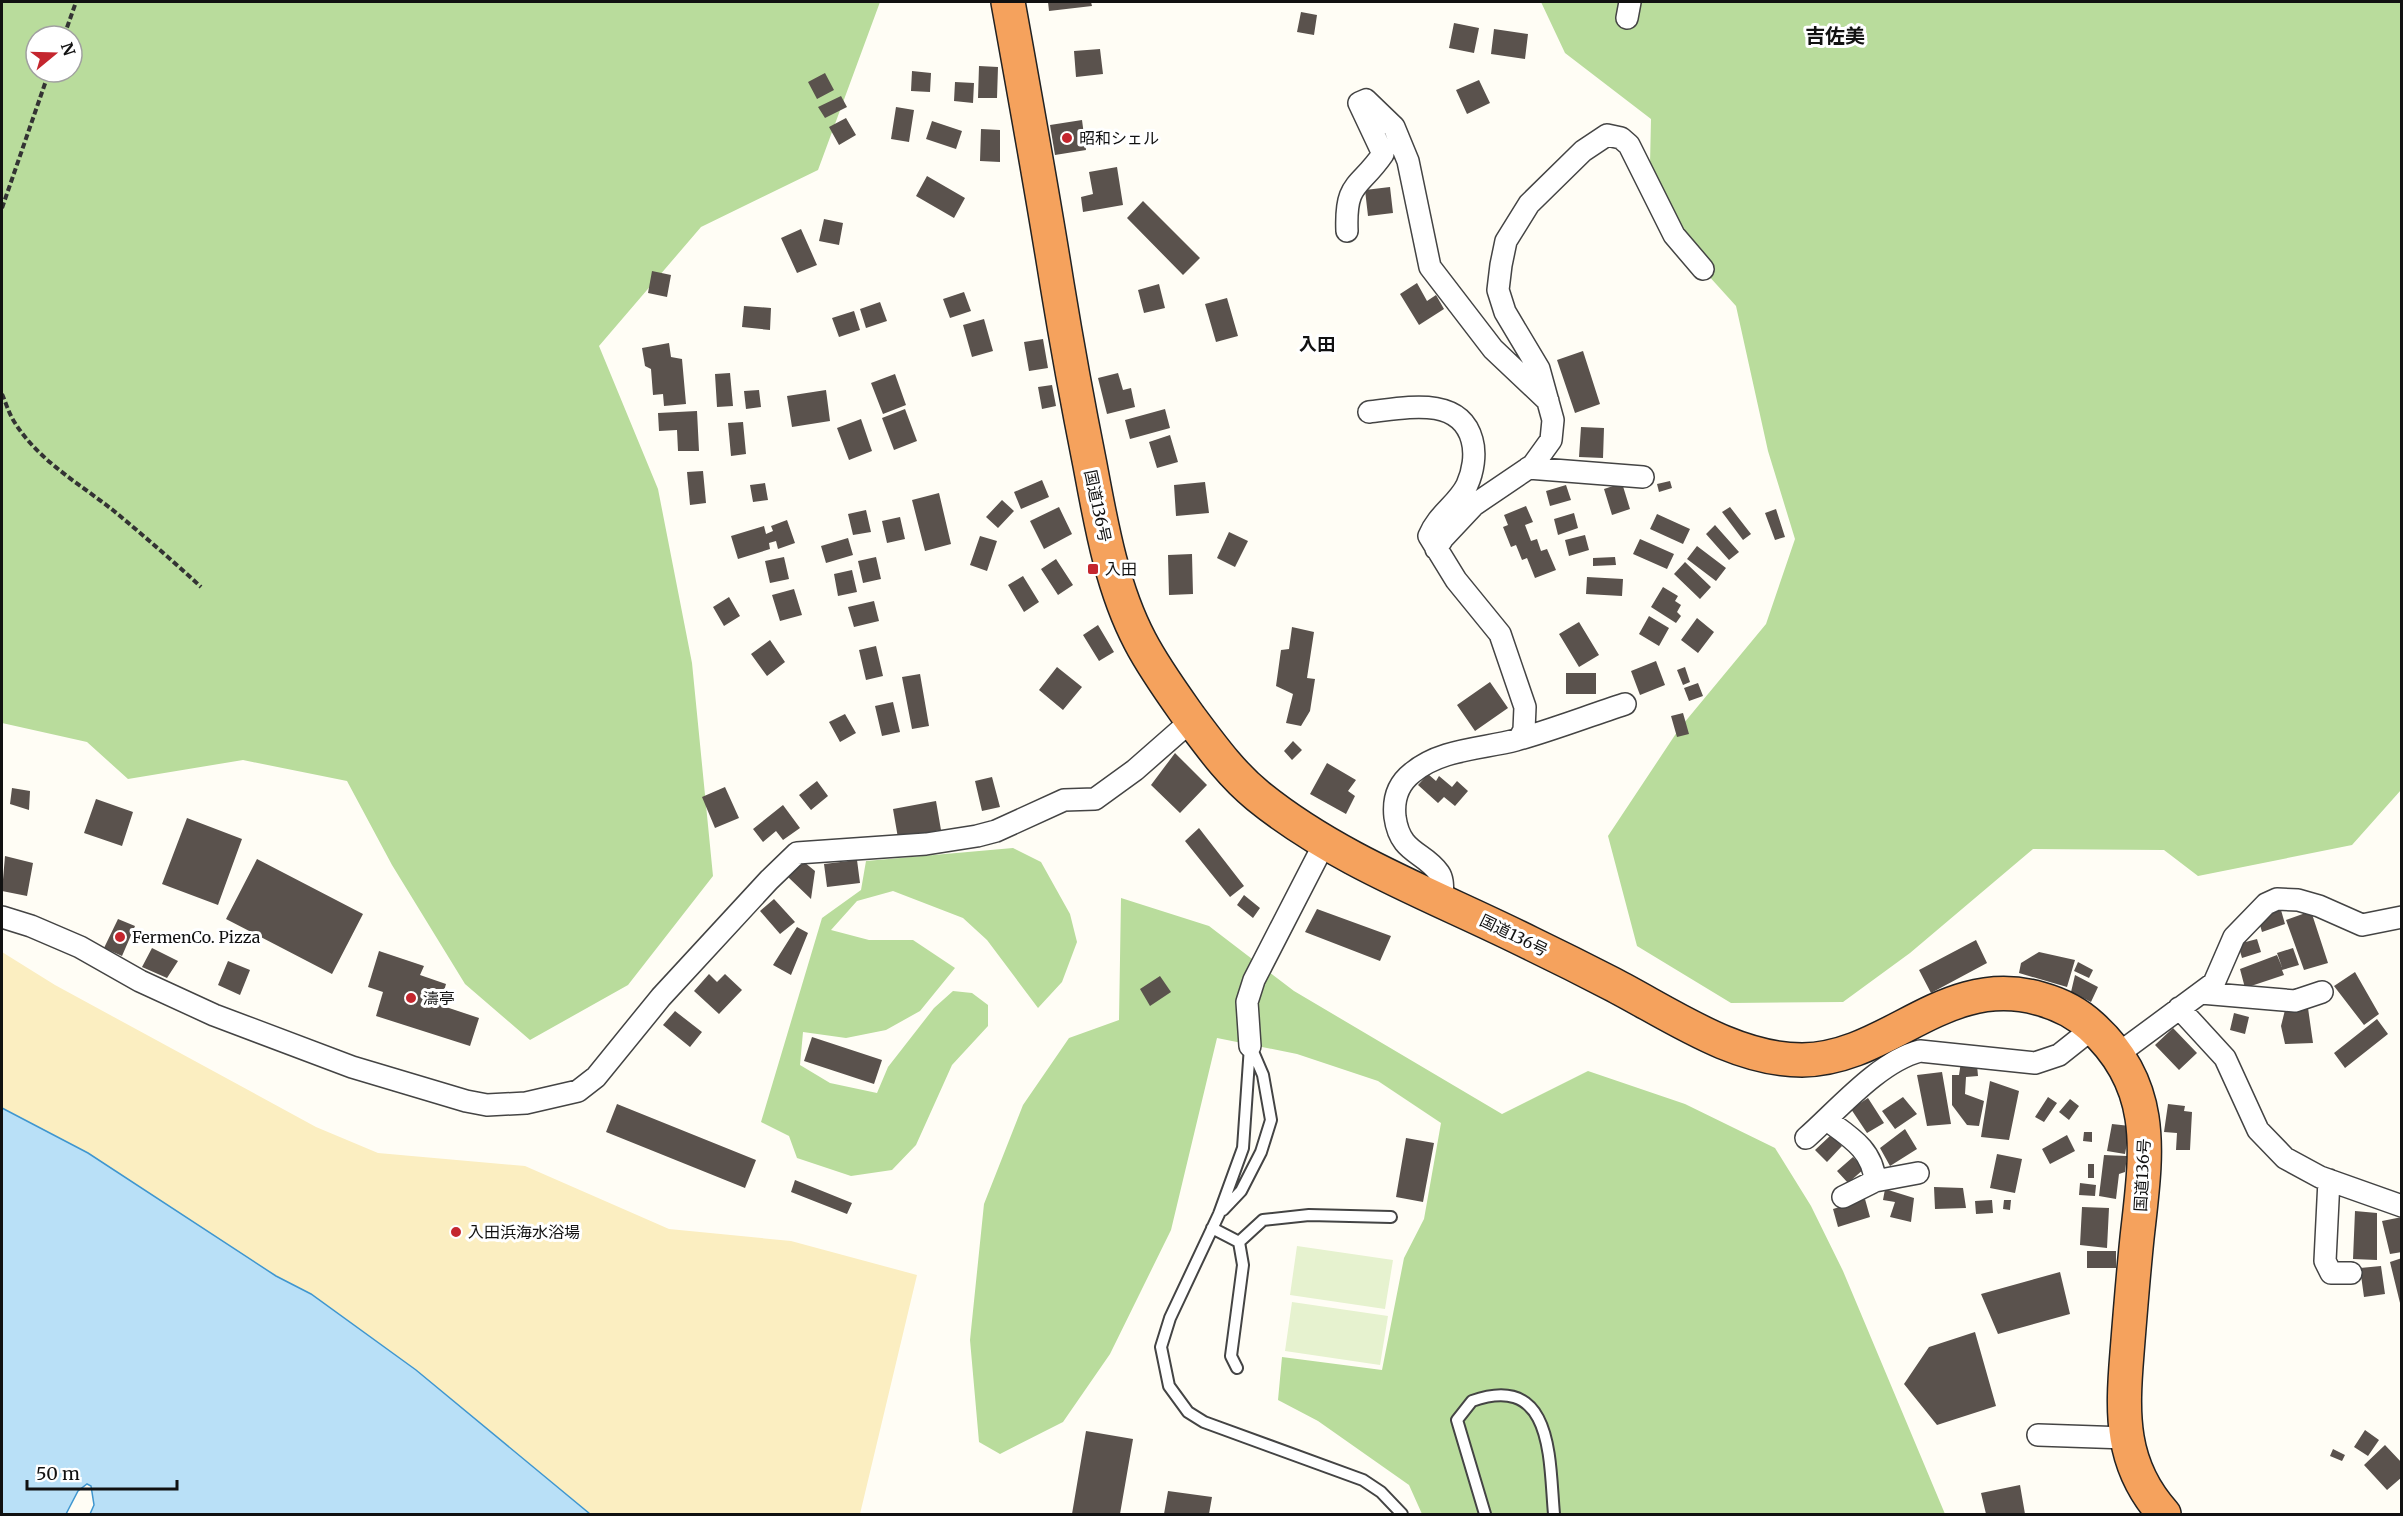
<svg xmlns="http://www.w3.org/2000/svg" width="2403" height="1516" viewBox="0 0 2403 1516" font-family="Merriweather,'Noto Sans JP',serif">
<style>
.forest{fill:#b9dc9c;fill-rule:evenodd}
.sand{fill:#fbeec1}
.pitch{fill:#e6f2cf}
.water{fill:#b9e0f7;stroke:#3f96cf;stroke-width:1.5}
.building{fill:#5a524d}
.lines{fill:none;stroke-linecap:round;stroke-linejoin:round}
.lane-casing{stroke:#444;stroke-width:14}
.street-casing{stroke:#444;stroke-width:24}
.highway-casing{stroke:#222;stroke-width:36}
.path{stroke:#333;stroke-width:4;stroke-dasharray:6 3;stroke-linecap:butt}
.lane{stroke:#fff;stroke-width:10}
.street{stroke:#fff;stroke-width:21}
.highway{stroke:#f5a25d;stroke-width:33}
.poi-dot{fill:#c4262e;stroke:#fff;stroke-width:2}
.labels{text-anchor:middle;stroke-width:6;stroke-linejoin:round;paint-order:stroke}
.poi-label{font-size:16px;fill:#111;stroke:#fff;text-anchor:start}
.street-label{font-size:16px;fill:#111;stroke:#fff}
.neighbourhood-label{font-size:18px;font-weight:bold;fill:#111;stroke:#fff}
.quarter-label{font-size:20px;font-weight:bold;fill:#111;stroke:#fff}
</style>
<rect width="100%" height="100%" fill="#fffdf5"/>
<path class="forest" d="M2 2H880L818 170 701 227 599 346 658 489 692 663 713 876 628 985 530 1040 465 984 392 865 347 781 243 760 128 779 87 742 2 723ZM36 36H72V72H36Z
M1541 2H2401V790L2352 845 2198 876 2164 850 2033 849 1910 953 1843 1002 1731 1003 1637 946 1608 836 1679 729 1766 624 1795 539 1768 451 1736 306 1649 210 1651 119 1565 53Z
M1013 848 1041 862 1070 914 1077 942 1062 982 1038 1008 987 940 963 918 893 891 857 901 831 930 869 940H913L955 968 920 1011 886 1030 846 1038 803 1032 800 1065 830 1083 877 1093 888 1067 934 1008 953 991 972 993 988 1005V1026L952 1065 916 1145 892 1170 851 1176 797 1158 789 1136 761 1122 822 918 861 890 866 861Z
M1121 898 1209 926 1294 991 1502 1114 1588 1071 1685 1104 1775 1148 1811 1206 1843 1271 1945 1514H1422L1409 1485 1318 1421 1278 1400 1282 1357 1382 1370 1404 1258 1424 1219 1441 1123 1378 1081 1297 1054 1217 1038 1171 1230 1110 1354 1063 1422 1000 1454 979 1442 970 1340 984 1204 1023 1105 1069 1038 1119 1020Z"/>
<path class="sand" d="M2 952 55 985 316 1127 378 1153 525 1166 669 1229 791 1241 917 1275 860 1514H590L416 1370 311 1294 276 1276 88 1153 2 1108Z"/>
<path class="pitch" d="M1297 1246 1393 1260 1385 1309 1290 1295Z
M1292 1302 1388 1316 1380 1365 1285 1351Z"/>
<path class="water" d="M2 1108 88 1153 276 1276 311 1294 416 1370 590 1514H90L94 1505 91 1486 87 1484 78 1491 66 1514H2Z"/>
<path class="building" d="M1048 2H1091L1092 6 1049 11Z
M1301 12 1317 15 1314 35 1297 32Z
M1454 23 1479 28 1474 53 1449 48Z
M1494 29 1528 34 1525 59 1491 54Z
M1100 49 1103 74 1076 77 1074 51Z
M979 66 998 67 997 98H978Z
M912 71 931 73 930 92 911 91Z
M825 73 834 90 817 99 808 82Z
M1479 80 1490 103 1467 114 1456 90Z
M955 82 974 83 973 103 954 101Z
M841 96 847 107 825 118 818 107Z
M896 107 914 110 909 142 891 139Z
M846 118 856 135 839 145 829 127Z
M1082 120 1086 150 1055 155 1050 125Z
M932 121 962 131 956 149 926 139Z
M981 129 1000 130V162L980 161Z
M1117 167 1123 205 1083 212 1081 197 1093 194 1089 172Z
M927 176 965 198 954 218 916 196Z
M1390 187 1393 213 1368 216 1365 190Z
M1143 201 1200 258 1183 275 1127 218Z
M824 219 843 223 839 245 819 241Z
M801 229 817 265 797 273 781 238Z
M652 271 671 275 667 297 648 293Z
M1417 283 1427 301 1436 295 1444 309 1419 325 1400 294Z
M1159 284 1165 308 1144 313 1138 290Z
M964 292 971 311 950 318 943 299Z
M1227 298 1238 336 1216 342 1205 304Z
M880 302 887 321 866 328 860 309Z
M744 306 771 308 770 330 742 327Z
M854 311 860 330 839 337 832 318Z
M984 319 993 351 972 357 963 325Z
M1043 339 1048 368 1029 371 1024 342Z
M669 343 671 357 682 359 686 404 664 406 663 394 653 395 651 369 645 366 642 348Z
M1583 351 1600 404 1575 413 1557 360Z
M730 373 733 406 717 407 715 374Z
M1118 373 1123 390 1131 388 1135 407 1107 414 1098 378Z
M895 374 906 405 883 414 871 383Z
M1052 385 1056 406 1042 409 1038 387Z
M759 390 761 407 746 409 744 391Z
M826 390 830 421 792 427 787 396Z
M905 409 917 441 894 450 882 418Z
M1165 409 1170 428 1130 439 1125 420Z
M697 411 699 451H678L677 430 659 431 658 413Z
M861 419 872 451 849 460 837 428Z
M743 422 746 454 731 456 728 423Z
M1581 427 1604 428 1603 458 1579 457Z
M1170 435 1178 462 1157 468 1149 442Z
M703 471 706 503 690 505 687 472Z
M1042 480 1049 497 1021 509 1014 492Z
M1670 481 1672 488 1659 492 1657 484Z
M1205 482 1209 513 1176 516 1174 485Z
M765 483 768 500 753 502 750 485Z
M1622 483 1630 509 1612 515 1604 489Z
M1566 485 1571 500 1550 506 1546 491Z
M939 493 951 544 925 551 912 500Z
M1002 500 1014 511 998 528 986 517Z
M1526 506 1533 522 1525 525 1531 541 1537 539 1541 551 1547 549 1556 570 1535 578 1527 558 1522 560 1516 545 1511 547 1503 527 1508 525 1504 515Z
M1059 507 1072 534 1044 549 1030 521Z
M1730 507 1751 534 1743 540 1722 512Z
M1776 509 1785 537 1775 540 1765 513Z
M866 510 871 532 853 535 848 514Z
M1574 513 1578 528 1558 535 1554 519Z
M1657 514 1690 529 1683 544 1650 529Z
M900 517 905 539 887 543 882 521Z
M787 520 795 543 778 549 776 541 769 543 770 549 738 559 731 536 764 526 766 534 773 531 771 526Z
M1715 525 1739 552 1729 560 1706 534Z
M1229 532 1248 541 1235 567 1217 558Z
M1585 535 1589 550 1569 556 1565 540Z
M980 536 997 541 987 571 970 565Z
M848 538 853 555 826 563 821 546Z
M1640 539 1674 554 1667 569 1633 554Z
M1697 546 1726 568 1716 581 1687 559Z
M1192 554 1193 594 1169 595 1168 555Z
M784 557 789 579 770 583 765 561Z
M876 557 881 579 863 583 858 561Z
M1615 557 1616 565 1593 566V558Z
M1056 559 1073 585 1058 595 1041 569Z
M1685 562 1711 587 1700 599 1674 574Z
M852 570 857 592 838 596 834 574Z
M1023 576 1039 602 1024 612 1008 585Z
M1587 577 1623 579 1622 596 1586 594Z
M1663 587 1678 596 1675 601 1681 605 1677 612 1681 616 1676 623 1651 607Z
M794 589 802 615 780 621 772 595Z
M729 597 740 616 724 626 713 607Z
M874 601 879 621 854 627 848 607Z
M1649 616 1669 628 1659 646 1639 634Z
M1697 618 1714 632 1698 653 1681 640Z
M1579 622 1599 655 1579 667 1559 634Z
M1098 625 1114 652 1099 661 1083 635Z
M1292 627 1314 632 1307 678 1315 679 1310 711 1301 726 1286 723 1293 694 1276 686 1281 650 1289 649Z
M770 640 785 662 767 676 751 654Z
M876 646 883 676 866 680 859 650Z
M1656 661 1665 685 1640 695 1631 671Z
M1057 667 1082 687 1063 710 1039 690Z
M1685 667 1690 682 1683 685 1677 670Z
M1566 673H1596V694H1566Z
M920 674 929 726 912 729 902 677Z
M1490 682 1508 708 1475 731 1457 705Z
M1698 683 1703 696 1689 701 1684 688Z
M893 702 900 732 882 736 875 706Z
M1683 713 1689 734 1677 737 1671 716Z
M845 714 856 733 840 742 829 722Z
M1293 741 1302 750 1292 760 1284 751Z
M1175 753 1207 785 1180 813 1151 785Z
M1327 763 1356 780 1348 791 1355 796 1346 814 1310 794Z
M1428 774 1436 781 1439 776 1452 787 1457 781 1468 791 1455 806 1444 797 1438 803 1418 785Z
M992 777 1000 807 982 811 975 781Z
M817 781 828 796 811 810 799 795Z
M725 787 739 818 715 828 702 797Z
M12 788 30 791 29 810 10 804Z
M96 799 133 812 122 846 84 833Z
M936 801 941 830 898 838 893 809Z
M783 805 800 828 783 840 776 831 763 842 753 829Z
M187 818 242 839 218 905 162 884Z
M1199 828 1244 886 1230 897 1185 841Z
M5 856 33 863 27 896 2 891Z
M257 859 363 914 332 974 226 919Z
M857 860 860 883 827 887 824 864Z
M804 862 815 871 811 899 788 877Z
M1244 895 1260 908 1253 918 1237 905Z
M774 899 795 922 780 934 760 911Z
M1317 909 1391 936 1380 961 1305 932Z
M2281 910 2285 924 2262 932 2258 918Z
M2311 911 2328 963 2304 970 2286 920Z
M118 919 135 926 122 956 104 948Z
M797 927 808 933 791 975 773 965Z
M2257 939 2261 952 2242 958 2238 944Z
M1976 940 1987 963 1931 993 1919 970Z
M152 948 178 961 167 978 142 967Z
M2293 948 2299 965 2282 970 2284 975 2245 988 2240 969 2277 955 2282 967 2277 953Z
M379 951 424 966 420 975 446 984 440 1005 479 1018 470 1046 376 1016 383 992 368 987Z
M2039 952 2075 960 2067 987 2019 973 2021 963Z
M228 961 250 970 240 995 218 985Z
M2078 962 2093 970 2089 978 2074 971Z
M2355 972 2379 1014 2364 1025 2334 986Z
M709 974 717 982 725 974 742 990 719 1014 694 991Z
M2075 975 2098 987 2091 1002 2071 992Z
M1160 976 1171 992 1150 1006 1140 989Z
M2308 1008 2313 1043 2285 1044 2281 1026 2285 1010Z
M675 1011 702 1032 690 1047 663 1025Z
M2234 1013 2249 1017 2245 1034 2230 1030Z
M2377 1019 2388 1034 2345 1068 2334 1053Z
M2173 1028 2197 1053 2179 1070 2155 1045Z
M812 1037 882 1060 874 1084 804 1061Z
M1961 1062 1977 1065 1978 1076 1966 1077 1965 1094 1984 1101 1979 1126 1967 1125 1952 1105V1075H1959Z
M1942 1072 1951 1124 1927 1126 1917 1075Z
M1990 1081 2019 1091 2009 1140 1981 1137Z
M1903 1097 1917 1114 1895 1129 1882 1111Z
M2048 1097 2057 1103 2044 1122 2035 1117Z
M1868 1098 1884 1123 1867 1133 1851 1109Z
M2070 1099 2079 1106 2069 1120 2059 1112Z
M617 1104 756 1160 745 1188 606 1132Z
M2168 1104 2185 1106 2184 1111 2192 1112 2190 1150H2176L2177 1133 2164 1132Z
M2112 1124 2130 1126 2125 1154 2107 1151Z
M1905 1129 1917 1149 1890 1166 1880 1148Z
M2084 1132H2092V1142L2083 1141Z
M1831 1135 1842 1146 1827 1162 1815 1150Z
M2067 1135 2075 1151 2050 1164 2042 1149Z
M1406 1138 1434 1143 1423 1202 1396 1197Z
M1997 1154 2022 1159 2015 1193 1990 1188Z
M2104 1155 2127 1156 2125 1172 2119 1174 2116 1199 2099 1196Z
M1853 1157 1864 1169 1848 1183 1837 1171Z
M2088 1164H2094V1178H2088Z
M795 1180 852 1203 847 1214 791 1192Z
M2080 1183 2096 1185 2095 1196 2079 1195Z
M1934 1187 1963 1188 1966 1208 1935 1209Z
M1885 1189 1914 1198 1911 1222 1890 1217 1895 1202 1883 1200Z
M1865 1199 1870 1217 1838 1227 1833 1209Z
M1992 1200 1993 1213 1976 1214 1975 1201Z
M2004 1200H2011L2010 1210 2003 1209Z
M2082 1207 2109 1208 2107 1248 2080 1245Z
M2355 1211 2377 1213V1260L2353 1259Z
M2402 1217V1252L2390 1254 2382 1221Z
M2087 1251H2116V1268H2087Z
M2402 1258V1307H2401L2390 1262Z
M2381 1266 2385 1294 2364 1297 2360 1268Z
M2060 1272 2070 1314 1998 1334 1981 1294Z
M1975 1332 1996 1406 1937 1425 1904 1384 1929 1347Z
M2365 1430 2379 1440 2368 1456 2354 1447Z
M1086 1431 1133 1439 1120 1514H1072Z
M2385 1445 2402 1463V1477L2387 1490 2364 1465Z
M2333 1449 2345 1455 2342 1461 2330 1456Z
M2020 1485 2025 1514H1986L1981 1493Z
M1168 1491 1212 1497 1209 1514H1164Z"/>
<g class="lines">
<g class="lane-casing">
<path id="lane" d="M1250 1046 1243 1148 1219 1214 1170 1318 1161 1347 1169 1386 1188 1412 1204 1422 1363 1480 1381 1492 1402 1514
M1223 1210 1241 1191 1261 1152 1271 1120 1263 1075 1251 1047
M1212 1228 1239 1242 1263 1220 1309 1215 1391 1217
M1237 1368 1231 1356 1243 1265 1239 1242
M1485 1514 1457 1420 1472 1401C1554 1372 1549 1460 1554 1514"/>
</g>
<g class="street-casing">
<path id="street" d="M1627 18 1630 2
M1347 231C1345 181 1359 189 1383 154L1359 103 1366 100 1394 127 1408 161 1430 267 1493 349 1548 401
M1369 412C1405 408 1460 395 1472 440 1476 454 1473 472 1467 485 1458 504 1438 514 1429 536L1456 580 1500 634 1525 707 1524 730 1519 739
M1528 468 1643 477
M1436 549 1443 538 1474 505 1533 465 1551 440 1553 420 1539 369 1505 312 1498 290 1501 265 1506 241 1529 204 1583 151 1607 135 1621 138 1629 145 1674 235 1703 269
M1443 900C1442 891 1444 880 1439 873 1424 851 1400 854 1395 817 1393 799 1398 784 1412 773 1440 749 1482 749 1516 740 1552 730 1588 716 1625 704
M2 917 31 926 80 947 140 981 214 1015 352 1067 466 1101 487 1105 526 1103 578 1091 596 1077 661 997 769 880 797 853 926 844 977 836 996 831 1064 800 1095 799 1135 770 1192 720
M2201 993 2295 1001 2322 992
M2179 1008 2225 1058 2258 1130 2285 1158 2320 1177 2402 1206
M1250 1046 1247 1002 1254 980 1324 844
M2118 1054 2214 983 2234 937 2266 904 2277 899 2298 900 2319 906 2362 925 2402 917
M1827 1120C1850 1137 1873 1150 1875 1181
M1806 1138C1838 1110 1878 1062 1920 1051L2035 1063 2059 1055 2093 1028
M2329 1180 2325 1261 2331 1273H2351
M1843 1197 1875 1181 1918 1173
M2038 1435 2126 1438"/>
</g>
<g class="highway-casing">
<path id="highway" d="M1008 2C1025 96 1042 190 1057 284 1067 345 1078 405 1090 465 1101 524 1112 588 1140 641 1154 668 1173 694 1190 718 1211 746 1231 774 1258 796 1338 861 1438 897 1530 943 1557 956 1585 970 1612 984 1670 1014 1734 1060 1802 1060 1890 1059 1945 971 2041 999 2059 1004 2077 1013 2091 1026 2159 1087 2146 1156 2137 1238 2133 1277 2130 1315 2127 1353 2122 1414 2120 1465 2164 1514"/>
</g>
<path class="path" d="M64 36 76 2
M2 208 49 72
M2 394C6 403 9 414 15 423 39 461 80 484 114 511 144 536 173 561 201 587"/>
<use href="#lane" class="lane"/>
<use href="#street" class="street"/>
<use href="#highway" class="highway"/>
</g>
<g class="poi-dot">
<circle cx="1067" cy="138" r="6"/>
<rect x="1087" y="563" width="12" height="12" rx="3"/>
<circle cx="120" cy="937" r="6"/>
<circle cx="411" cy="998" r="6"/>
<circle cx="456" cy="1232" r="6"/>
</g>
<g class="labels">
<g class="poi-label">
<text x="1079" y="144">昭和シェル</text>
<text x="1105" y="575">入田</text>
<text x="132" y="943">FermenCo. Pizza</text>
<text x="423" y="1004">濤亭</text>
<text x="468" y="1238">入田浜海水浴場</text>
</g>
<g class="street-label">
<text transform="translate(1098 506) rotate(78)" y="6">国道136号</text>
<text transform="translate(1514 935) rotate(26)" y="6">国道136号</text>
<text transform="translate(2142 1175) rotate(-87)" y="6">国道136号</text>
</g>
<g class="neighbourhood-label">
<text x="1317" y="351">入田</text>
</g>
<g class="quarter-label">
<text x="1835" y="43">吉佐美</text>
</g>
</g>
<rect width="2403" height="1516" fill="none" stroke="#111111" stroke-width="6"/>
<g transform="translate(54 54) rotate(71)"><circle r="28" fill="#ffffff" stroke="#a0a0a0" stroke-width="1.5"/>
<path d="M0-4.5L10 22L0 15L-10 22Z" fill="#c4262e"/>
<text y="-9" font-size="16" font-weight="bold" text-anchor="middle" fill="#111111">N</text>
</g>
<path d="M27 1480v9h150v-9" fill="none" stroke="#111111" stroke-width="3"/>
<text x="36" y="1480" font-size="18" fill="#111111" stroke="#ffffff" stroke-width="4.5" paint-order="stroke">50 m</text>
</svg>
